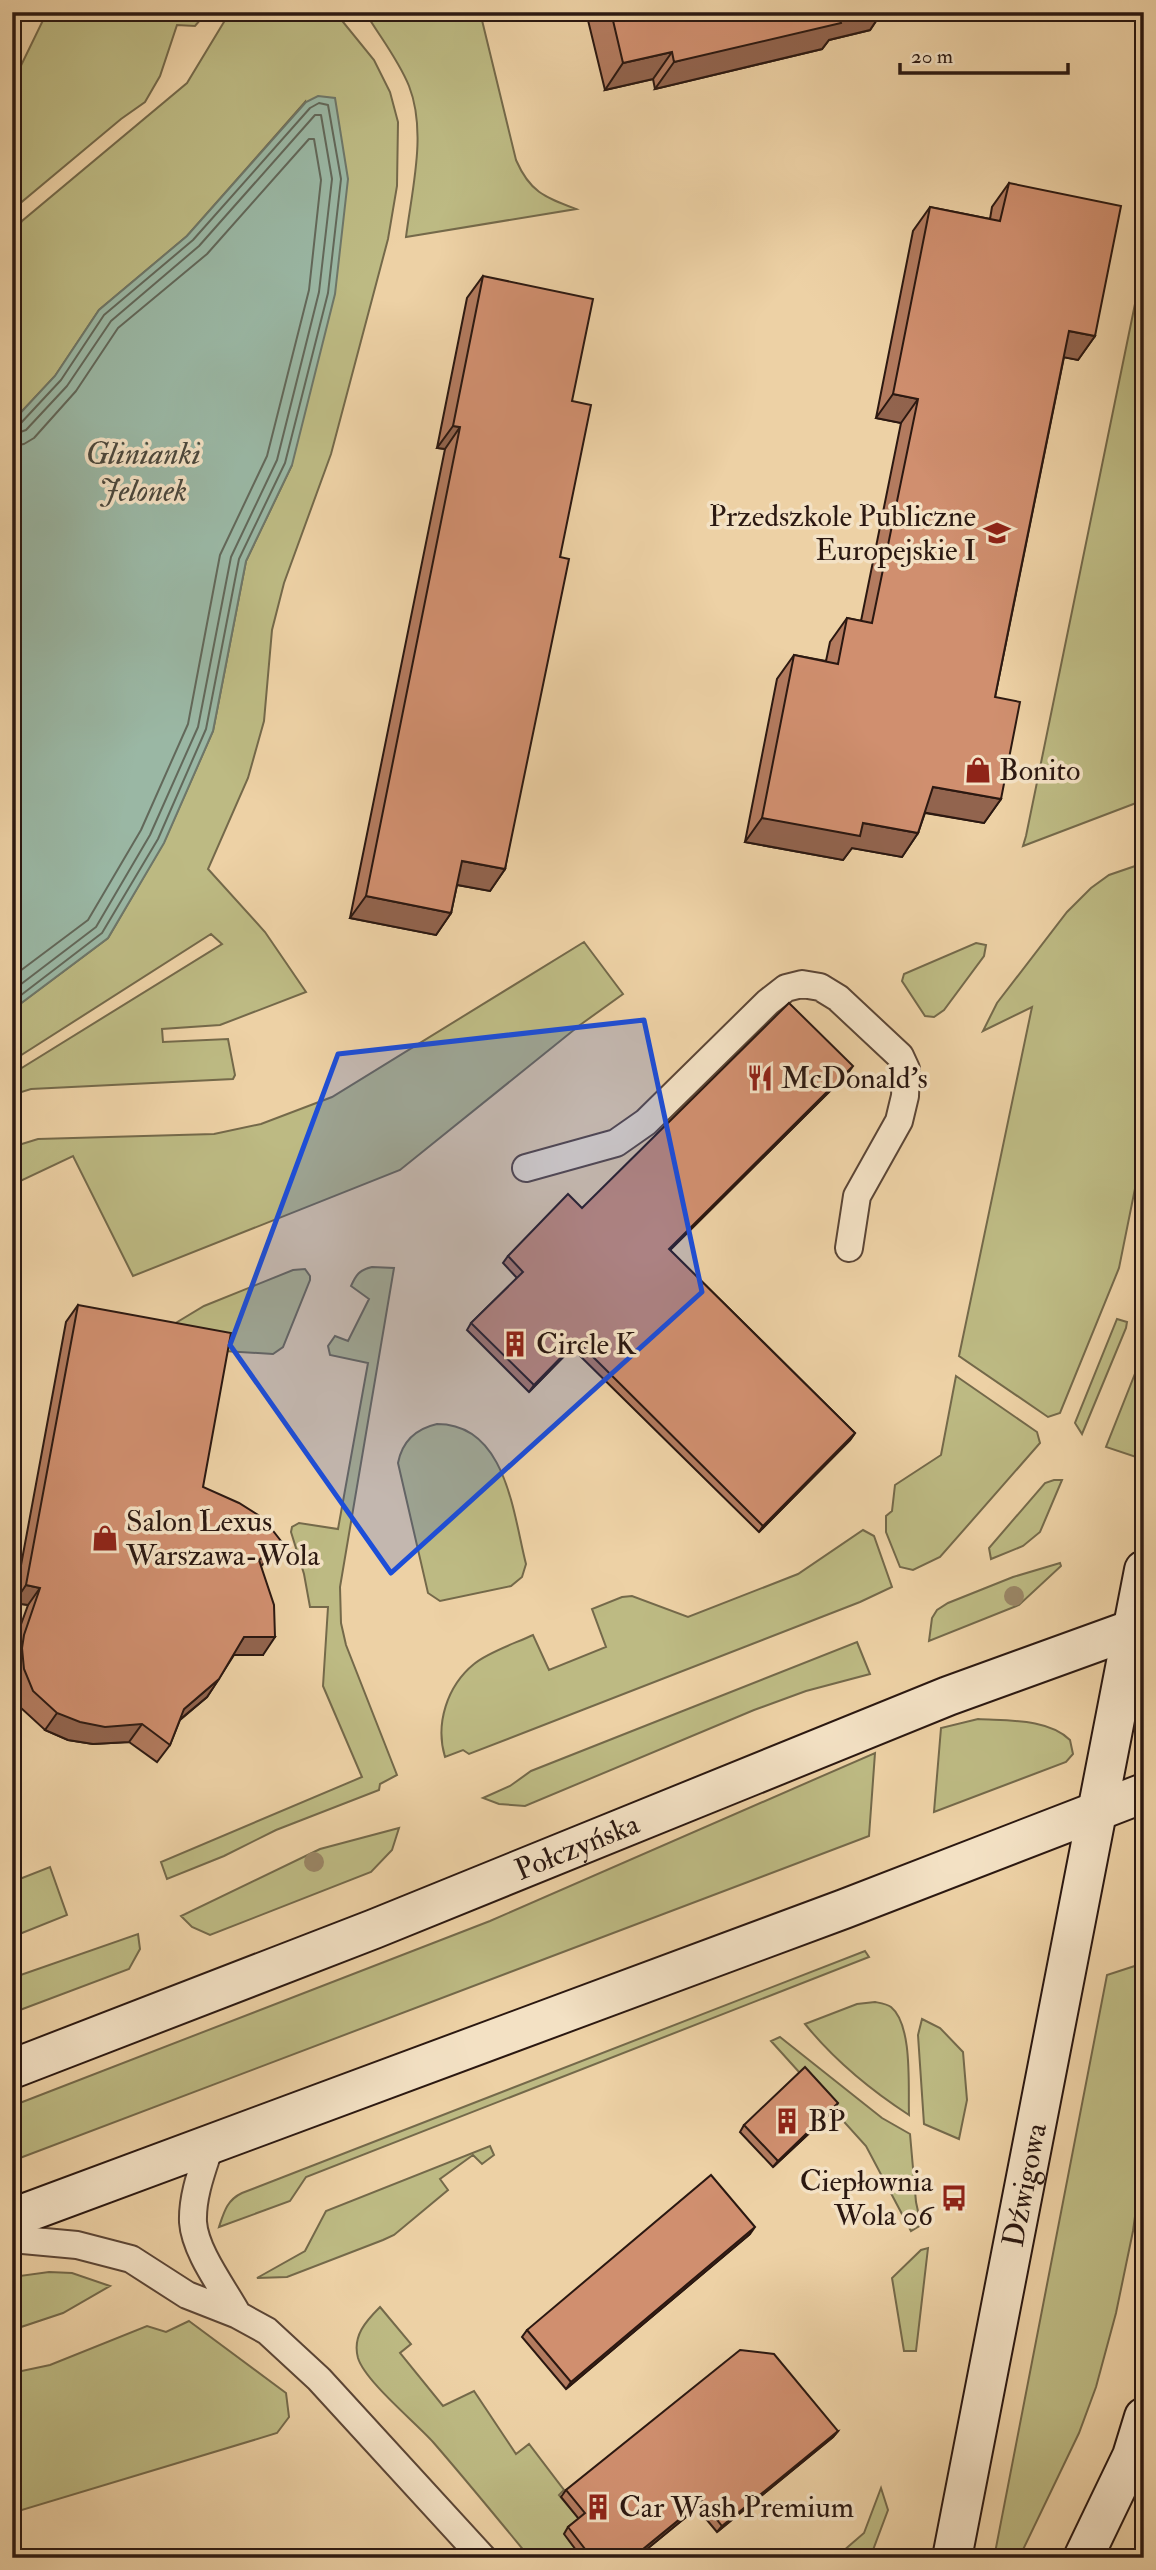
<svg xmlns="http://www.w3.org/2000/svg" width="1156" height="2570" viewBox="0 0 1156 2570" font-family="'IM FELL Double Pica',serif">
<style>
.green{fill:#bdba83;stroke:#74694a;stroke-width:2}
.water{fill:#9ab7a4;stroke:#6e7769;stroke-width:2}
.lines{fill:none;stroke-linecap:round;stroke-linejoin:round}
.shore{stroke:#62685a;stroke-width:2}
.service-casing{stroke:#5c4636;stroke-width:30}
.secondary-casing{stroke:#2b1811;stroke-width:42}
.service{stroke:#f3e1c4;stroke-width:26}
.secondary{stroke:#f3e1c4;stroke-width:38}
.tree{fill:#9a8666}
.wall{fill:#b37b5f;stroke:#2b1811;stroke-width:2}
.shaded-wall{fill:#92644e;stroke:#2b1811;stroke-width:2}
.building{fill:#d08f6f;stroke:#2b1811;stroke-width:2}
.marked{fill:#1d4ed8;fill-opacity:0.2;stroke:#1d4ed8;stroke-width:5;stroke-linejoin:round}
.labels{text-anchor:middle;stroke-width:7;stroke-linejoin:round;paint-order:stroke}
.poi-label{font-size:30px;fill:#2b1811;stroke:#f3e1c4;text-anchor:start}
.street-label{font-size:30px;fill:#2b1811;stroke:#f3e1c4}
.water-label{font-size:32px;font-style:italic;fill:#4c483d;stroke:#f3e1c4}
</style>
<rect width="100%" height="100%" fill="#edd1a5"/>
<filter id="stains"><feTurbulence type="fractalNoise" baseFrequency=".00286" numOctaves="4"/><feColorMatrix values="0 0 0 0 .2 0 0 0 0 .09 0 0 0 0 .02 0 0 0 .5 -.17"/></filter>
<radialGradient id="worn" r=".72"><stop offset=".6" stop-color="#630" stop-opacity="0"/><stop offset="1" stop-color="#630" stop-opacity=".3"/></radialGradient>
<path class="green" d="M47 12H207L195 26 177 25 160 76 145 102 121 119 12 210V84Z
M230 12H335L374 60 390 92 398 122 397 186 388 239 331 454 284 583 272 630 264 721 248 778 208 869 265 932 306 992 220 1025 162 1029 163 1042 228 1039 235 1075 233 1079 31 1089 12 1095V1074L222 944 211 934 12 1061V1010L108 938 164 842 213 731 246 561 292 465 305 102 187 236 99 310 55 376 12 422V238L22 221 187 83Z
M365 12H480L516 160C530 192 544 197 576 209L406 237C412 189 427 132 409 86 398 59 380 37 365 12Z
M1144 260V800L1023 846 1026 836Z
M1144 863V1144L1119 1268 1060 1413 1048 1417 959 1356 1032 1007 983 1031 997 1003 1067 912 1091 888 1109 875Z
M584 942 623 994 580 1025 400 1170 133 1276 73 1156 12 1185V1147L38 1139 214 1134 261 1124 332 1097Z
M976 943 986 945 984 956 944 1010 934 1017 925 1016 902 981 904 974Z
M372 1267 394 1268 340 1587 341 1623 346 1645 397 1775 380 1784 379 1790 276 1830 224 1856 167 1879 161 1862 362 1777 323 1686 328 1607H310L304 1574 291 1532 292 1527 299 1523 338 1529 368 1363 330 1355 328 1346 335 1336 348 1341 369 1299 351 1286C356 1275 359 1270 372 1267Z
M305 1269 310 1276V1280L283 1347 273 1354 224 1351 169 1327 204 1306 293 1270Z
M1117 1319 1127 1322 1126 1328 1082 1434 1075 1423Z
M1144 1345V1421L1136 1457 1106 1447 1140 1361Z
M956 1376 1037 1432 1040 1443 940 1557 913 1570 900 1567 886 1532V1516L892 1511 895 1485 941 1455Z
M437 1424C506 1424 513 1513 526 1564L522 1577 511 1586 440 1601 428 1593 398 1463C402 1442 415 1429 437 1424Z
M1054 1480H1062L1040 1532 1023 1546 991 1559 989 1548 1045 1483Z
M863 1530 874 1536 892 1587 860 1602 469 1754 463 1750 445 1757C435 1724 447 1686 474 1664 488 1652 516 1643 533 1635L549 1670 606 1647 592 1609 622 1597 632 1596 688 1617 798 1574Z
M1060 1563 1061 1566 1019 1605 929 1641 932 1618 937 1610 948 1603 1013 1577Z
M857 1642 870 1674 806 1691 754 1710 525 1806 499 1804 483 1798 510 1786 531 1771Z
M978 1719C1006 1721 1048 1718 1070 1740L1073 1754 1066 1762 934 1812 941 1728Z
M875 1753 869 1836 12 2161V2106L490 1921Z
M399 1828 392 1850 371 1872 210 1935 192 1927 181 1916 320 1849Z
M50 1867 67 1915 12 1937V1882Z
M138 1934 140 1949 129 1969 12 2013V1978Z
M865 1951 869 1957 306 2177 290 2201 219 2227C224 2212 227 2200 242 2193Z
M1144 1963V2152L1133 2231 1116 2313 1096 2387 1079 2433 1019 2558H994L1107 1975Z
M875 2002C880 2003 887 2004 891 2007 913 2025 908 2088 909 2115 869 2089 835 2061 805 2024L857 2004Z
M922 2019 940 2028 963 2052 967 2100 959 2139 924 2124 918 2035Z
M780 2037 882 2118 910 2134 916 2202 921 2225 911 2231 866 2146 771 2041Z
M490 2146 494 2155 482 2164 473 2155 440 2179 448 2190 394 2235 383 2240 287 2277 257 2278 305 2251 326 2211Z
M928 2248 916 2351H904L892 2278 921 2250Z
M49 2272 72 2273 110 2286 63 2313 12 2330V2277Z
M380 2307 411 2344 400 2353 443 2406 474 2391 516 2454 529 2444 564 2490 559 2495 580 2520 600 2558H530C498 2519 466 2480 433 2442 415 2422 365 2381 358 2358 352 2336 366 2321 380 2307Z
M189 2321 286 2393 289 2417 277 2433 12 2513V2373L50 2365 147 2326 166 2332Z
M881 2488 888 2510 870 2558H835L864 2533Z"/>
<path class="water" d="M318 96 335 98 348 179 335 294 292 465 246 561 213 731 164 843 108 938 12 1010V422L55 376 99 310 187 236 306 102Z"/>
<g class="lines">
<path class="shore" d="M12 426 20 424 61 380 104 315 193 240 310 108 319 103 328 105 341 179 328 293 285 463 239 559 206 729 158 839 102 933 12 1002
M12 435 26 430 67 386 111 321 199 246 315 115H321L332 179 319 292 277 460 231 557 198 727 150 835 96 927 12 991
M12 446 24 444 34 438 76 391 118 328 207 254 309 139H314L321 180 309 290 267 456 220 555 188 724 141 830 88 920 12 977"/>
<g class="service-casing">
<path id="service" d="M526 1168 616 1143 646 1122 768 1002 786 988 802 984 820 987 838 998 900 1056 906 1069 905 1096 899 1121 857 1196 849 1248
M211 2143C203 2168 192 2195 193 2222 195 2252 224 2289 238 2315
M12 2239 77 2245 131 2259 187 2295 238 2315 267 2331 319 2379 483 2558"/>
</g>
<g class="secondary-casing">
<g id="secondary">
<path id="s1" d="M12 2069 374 1929 948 1696 1144 1625"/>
<path d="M12 2218 844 1909 1144 1793"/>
<path id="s2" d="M952 2558 1144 1570"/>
<path d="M1083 2558 1132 2456 1144 2417"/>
</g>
</g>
<use href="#service" class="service"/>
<use href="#secondary" class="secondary"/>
</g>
<g class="tree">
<circle cx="1014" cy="1596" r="10"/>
<circle cx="314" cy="1862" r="10"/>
</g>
<path class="wall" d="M586 12H882L870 30 829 40 822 49 655 89 653 79 605 90Z
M1009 183 1095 336 1078 360 1064 357 995 697 1001 799 984 823 925 813 918 833 902 857 852 848 843 860 745 842 777 679 794 655 826 661 830 642 847 618 861 621 901 423 876 418 913 231 930 207 990 219 992 207Z
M483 276 572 401 560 557 505 869 490 891 457 885 451 913 436 935 350 918 445 449 437 448 467 298Z
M848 1073 670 1250 855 1433 850 1440 759 1532 572 1348 529 1392 467 1330 471 1323 517 1278 503 1263 508 1256 582 1208Z
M78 1305 203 1487 281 1541 269 1559 261 1565 263 1655H234L207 1697 180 1720 170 1745 157 1762 129 1742 93 1744 68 1740 45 1730 21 1708 12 1687V1649L28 1605 14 1603 66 1322Z
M834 2110 773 2167 740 2132 744 2125Z
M750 2234 566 2389 522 2337 527 2330Z
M838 2431 833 2437 717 2532 697 2508 636 2558H582L564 2534 568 2527 579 2519 561 2497 566 2490Z"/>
<path class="shaded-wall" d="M850 12H882L870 30 829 40 822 49 655 89 674 62Z
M672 52 653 79 605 90 623 63Z
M1069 331 1095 336 1078 360 1052 355Z
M893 394 918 399 901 423 876 418Z
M453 426 460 427 445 449 437 448Z
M933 787 1001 799 984 823 916 811Z
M762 818 863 823 918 833 902 857 852 848 843 860 745 842Z
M462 861 505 869 490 891 447 883Z
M366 896 451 913 436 935 350 918Z
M853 1066 848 1073 664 1256 669 1249Z
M577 1341 572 1348 529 1392 534 1385Z
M855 1433 850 1440 759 1532 763 1526Z
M281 1541 269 1559 247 1578 259 1560Z
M26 1585 40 1588 28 1605 14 1603Z
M244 1637H275L263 1655H232Z
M219 1679 207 1697 172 1726 184 1709Z
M57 1713 142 1724 129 1742 93 1744 68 1740 45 1730Z
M838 2103 834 2110 773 2167 778 2161Z
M755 2227 750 2234 566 2389 571 2382Z
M838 2431 833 2437 717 2532 722 2526Z
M702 2501 697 2508 636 2558H632Z"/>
<path class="building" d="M611 12H850L839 15 841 23 674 62 672 52 623 63Z
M1009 183 1121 206 1095 336 1069 331 1013 607 995 697 1020 702 1001 799 933 787 918 833 863 823 860 836 762 818 794 655 838 664 847 618 872 623 918 399 893 394 930 207 1000 221Z
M483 276 593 299 572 401 591 405 560 557 569 559 505 869 462 861 451 913 366 896 460 427 453 426Z
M789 1003 853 1066 669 1249 855 1433 763 1526 577 1341 534 1385 471 1323 523 1272 508 1256 568 1194 582 1208Z
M78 1305 231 1333 203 1487 239 1503 263 1518 281 1541 259 1560 274 1605 275 1637H244L219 1679 184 1709 170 1745 142 1724 105 1727 80 1722 57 1713 33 1691 24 1669 22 1648 24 1635 40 1588 26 1585Z
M805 2067 838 2103 778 2161 744 2125Z
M711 2175 755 2227 571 2382 527 2330Z
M740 2350 774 2354 838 2431 722 2526 702 2501 632 2558H592L568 2527 585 2513 566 2490Z"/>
<path class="marked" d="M644 1020 702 1292 391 1573 230 1345 338 1054Z"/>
<defs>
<g id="school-bare" transform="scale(2.1)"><path d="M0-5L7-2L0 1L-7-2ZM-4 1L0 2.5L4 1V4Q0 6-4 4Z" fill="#8f2418" stroke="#f3e1c4" stroke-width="2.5" paint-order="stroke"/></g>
<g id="shop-bare" transform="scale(2.1)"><path d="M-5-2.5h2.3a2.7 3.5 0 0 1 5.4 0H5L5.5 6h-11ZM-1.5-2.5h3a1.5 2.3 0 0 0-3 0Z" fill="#8f2418" stroke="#f3e1c4" stroke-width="2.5" paint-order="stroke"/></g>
<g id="restaurant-bare" transform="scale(2.1)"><path d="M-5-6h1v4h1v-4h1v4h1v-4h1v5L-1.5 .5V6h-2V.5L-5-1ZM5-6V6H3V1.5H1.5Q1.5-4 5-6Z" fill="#8f2418" stroke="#f3e1c4" stroke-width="2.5" paint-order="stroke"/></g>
<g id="building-bare" transform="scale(2.1)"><path d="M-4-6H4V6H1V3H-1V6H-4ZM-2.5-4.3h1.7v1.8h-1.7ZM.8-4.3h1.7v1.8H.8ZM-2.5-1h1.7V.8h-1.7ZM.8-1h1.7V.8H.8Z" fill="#8f2418" stroke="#f3e1c4" stroke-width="2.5" paint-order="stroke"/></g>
<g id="bus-bare" transform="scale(2.1)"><path d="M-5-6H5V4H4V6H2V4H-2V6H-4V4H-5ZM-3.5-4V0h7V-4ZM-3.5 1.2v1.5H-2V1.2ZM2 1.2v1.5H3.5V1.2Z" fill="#8f2418" stroke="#f3e1c4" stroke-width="2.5" paint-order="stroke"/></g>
</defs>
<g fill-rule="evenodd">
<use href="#school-bare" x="997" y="533"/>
<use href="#shop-bare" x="978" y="770"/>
<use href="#restaurant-bare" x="760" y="1078"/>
<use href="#building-bare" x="515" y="1344"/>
<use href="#shop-bare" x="105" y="1538"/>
<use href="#building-bare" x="787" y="2121"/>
<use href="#bus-bare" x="954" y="2198"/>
<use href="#building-bare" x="598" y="2507"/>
</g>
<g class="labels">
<g class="poi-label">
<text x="976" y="526" text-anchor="end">Przedszkole Publiczne<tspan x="976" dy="34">Europejskie I</tspan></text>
<text x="999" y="780">Bonito</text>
<text x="781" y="1088">McDonald's</text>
<text x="536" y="1354">Circle K</text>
<text x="126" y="1531">Salon Lexus<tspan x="126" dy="34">Warszawa-Wola</tspan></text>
<text x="808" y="2131">BP</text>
<text x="933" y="2191" text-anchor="end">Ciepłownia<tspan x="933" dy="34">Wola 06</tspan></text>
<text x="619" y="2517">Car Wash Premium</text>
</g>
<g class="street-label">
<text dy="10" stroke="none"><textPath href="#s1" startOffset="607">Połczyńska</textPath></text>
<text dy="10" stroke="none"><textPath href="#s2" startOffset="380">Dźwigowa</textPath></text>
</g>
<g class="water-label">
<text x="143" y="464">Glinianki<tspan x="143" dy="37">Jelonek</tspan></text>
</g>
</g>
<rect width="1156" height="2570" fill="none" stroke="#edd1a5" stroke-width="42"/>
<rect x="14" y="14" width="1128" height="2542" fill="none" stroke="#2b1811" stroke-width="3.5"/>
<rect x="21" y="21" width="1114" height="2528" fill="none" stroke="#2b1811" stroke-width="2"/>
<path d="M900 63v10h168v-10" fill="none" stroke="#2b1811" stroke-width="3.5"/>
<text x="911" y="63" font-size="21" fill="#2b1811" stroke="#f3e1c4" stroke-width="5" paint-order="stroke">20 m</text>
<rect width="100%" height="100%" filter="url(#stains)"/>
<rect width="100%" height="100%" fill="url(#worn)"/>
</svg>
